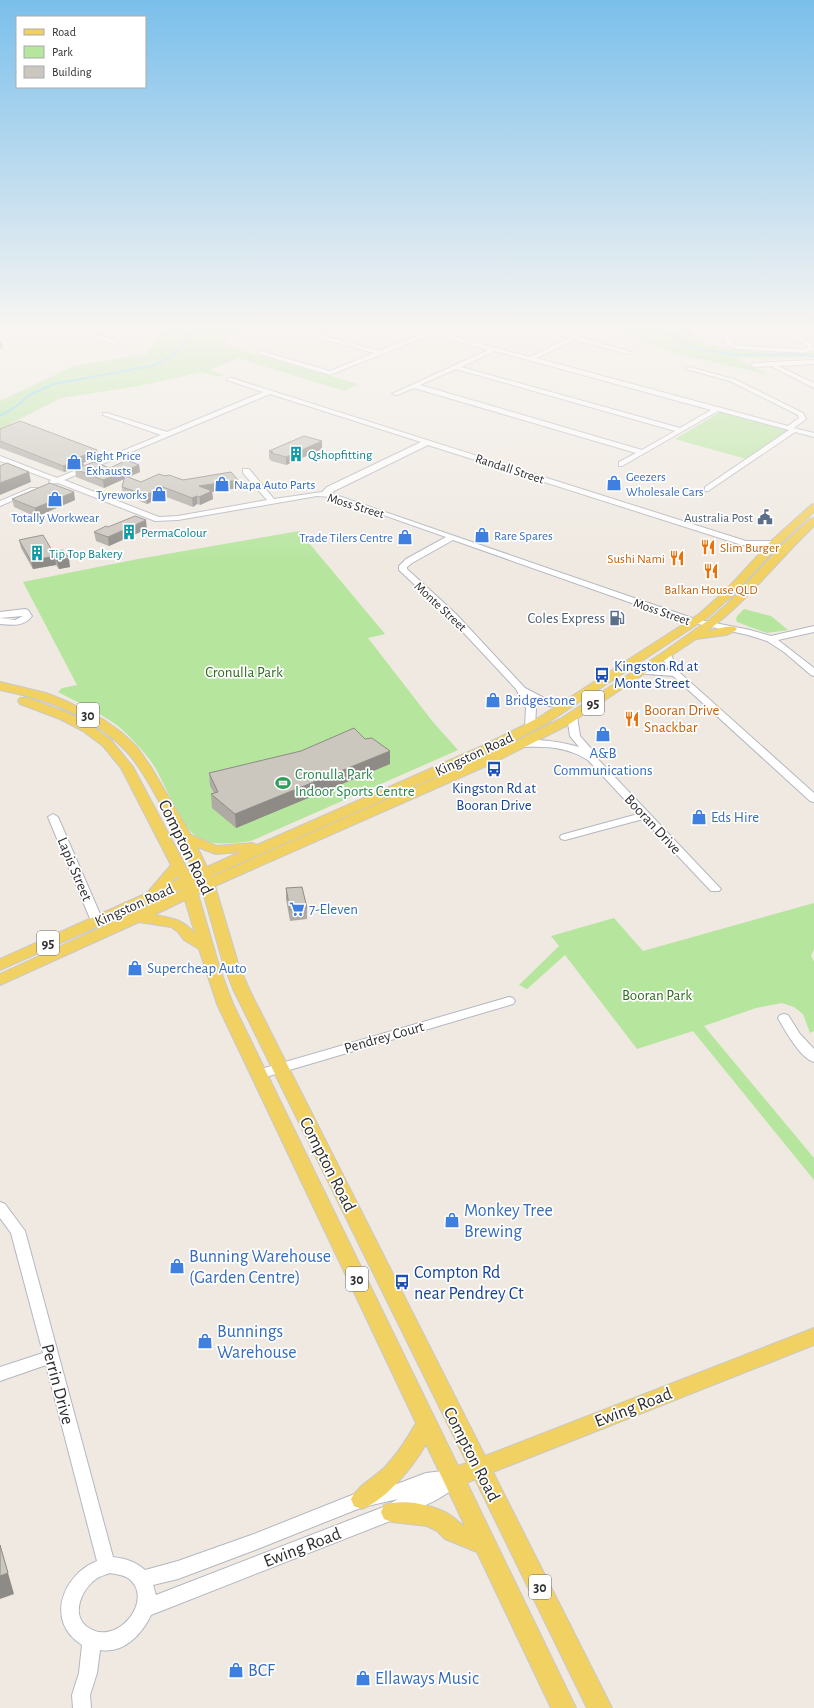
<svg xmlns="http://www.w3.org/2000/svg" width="814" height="1708" viewBox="0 0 814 1708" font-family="'Alegreya Sans',sans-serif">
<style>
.green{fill:#b6e59e}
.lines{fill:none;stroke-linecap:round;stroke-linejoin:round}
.stream{stroke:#75cff0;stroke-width:2}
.minor-casing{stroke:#b4b7c1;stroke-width:2}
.major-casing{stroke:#c9c9c9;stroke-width:2}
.minor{fill:#fff;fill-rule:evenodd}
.major{fill:#f2d163;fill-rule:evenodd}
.wall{fill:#afaba4}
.shaded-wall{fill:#8e8b86}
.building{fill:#cbc7bf;stroke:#8e8b86}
.labels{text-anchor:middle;stroke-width:3.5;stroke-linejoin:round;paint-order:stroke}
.far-culture-label{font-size:13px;fill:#0d838f;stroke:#fff;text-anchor:start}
.far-shop-label{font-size:13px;fill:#366cbe;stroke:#fff;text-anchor:start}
.far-street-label{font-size:13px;fill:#2e2e2e;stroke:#fff}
.far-service-label{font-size:13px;fill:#4e5e75;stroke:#fff;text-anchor:end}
.far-food-label{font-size:13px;fill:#c56008;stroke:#fff;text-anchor:start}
.shield{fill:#fff;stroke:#6d6d6d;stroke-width:1}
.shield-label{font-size:14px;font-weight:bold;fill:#2e2e2e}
.service-label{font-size:15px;fill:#4e5e75;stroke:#fff;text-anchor:end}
.transit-label{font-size:15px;fill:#164399;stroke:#fff;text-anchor:start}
.park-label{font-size:15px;fill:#2c6e1b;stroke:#fff}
.shop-label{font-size:15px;fill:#366cbe;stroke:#fff;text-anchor:start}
.food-label{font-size:15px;fill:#c56008;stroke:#fff;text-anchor:start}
.street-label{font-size:15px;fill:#2e2e2e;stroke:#fff}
.leisure-label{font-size:15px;fill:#27864d;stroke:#fff;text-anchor:start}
.near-street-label{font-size:18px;fill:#2e2e2e;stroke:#fff}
.near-shop-label{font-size:18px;fill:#366cbe;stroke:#fff;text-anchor:start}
.near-transit-label{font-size:18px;fill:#164399;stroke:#fff;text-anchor:start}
</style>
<rect width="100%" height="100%" fill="#efe9e1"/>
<path class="green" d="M169 325H254L238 331 222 343 249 353 359 384 344 391 238 358 210 370 225 375 218 377 202 372 139 386 61 398 0 429V401L74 366 147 354 165 327Z
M615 325H688C691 329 694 337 698 340 712 350 798 357 814 352V357L754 358 734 357 770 375 679 354 636 340Z
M720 412 790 430 746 459 675 439Z
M299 531 385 634 368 638 433 722 458 750 251 841C236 843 216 846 202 840 178 829 165 776 146 755 137 744 125 731 114 723 96 711 77 702 58 692L62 688 77 685 23 582 138 559Z
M744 609 771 616 788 630 767 633 737 622 736 619 737 616Z
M814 903V949L811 956 814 961V1031L810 1033 803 1014 794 1007 782 1003 756 1008 704 1026 814 1158V1180L693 1031 637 1049 565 955 527 989 519 985 559 946 551 936 614 918 643 951Z"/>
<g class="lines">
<path class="stream" d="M652 325 673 335 686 345 704 350 737 355 791 354 814 356
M0 416 17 406 29 395 54 384 156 365 173 355 184 345 190 334 203 325"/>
<g class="minor-casing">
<path id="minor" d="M26 325C44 322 103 332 118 343L115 345 78 333 29 327Z
M294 325H300L298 327 299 329 379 351 425 333 401 325H409L530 357 571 337 577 325H583L578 337 631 352 628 354 575 340 536 358 788 426 799 418 798 415 730 381 686 369 689 367 734 379 803 413 806 419 794 428 814 433V437L795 432 708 491H705V487L789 430 718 411 622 466H619V462L636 453 414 388 397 395 392 394 488 350 432 334 330 375 259 354 258 353 261 351 330 371 374 353 295 331 291 327ZM495 351 711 410 680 428 461 367ZM456 369 675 431 642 450 420 385Z
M720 325H726L723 327 732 343 740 346 804 349 809 347 771 325H778L812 343 814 350 804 353 737 349 728 345 717 327Z
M814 360V364L778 366 814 383V388L771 366 754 367 751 365 754 363Z
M227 378H231L746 541H778L779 543 775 545H742L428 445 330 493 695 619 750 630 771 636 814 626V632L778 640 814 668V676L811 675 784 652 767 641 748 635 680 620 453 540 412 563 407 567V569L455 613 525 688 548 700H572L577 703C568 712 541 705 531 700L536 708 535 728 533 730H527L525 728 526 708 516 689 449 617 399 570V566L406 559 446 537 332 497 317 496 178 520 155 521 58 483 50 484 49 482 51 480 0 461V456L57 478 161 435 103 415V413H107L167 432 263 392 227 380ZM270 394 421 442 327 487 322 492 274 499 249 469H243V473L267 500 178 516 159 517 64 480Z
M31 488H37L38 490 0 506V501Z
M25 609 28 610 32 616C24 627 12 625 0 624V618L15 620 23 616 0 618V612Z
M666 652 671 655 680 673 814 793V802L810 801 673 676C665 675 641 675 636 671L641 668 669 670 661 655Z
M572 713 577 716 580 736 594 752V755L719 887 721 889 719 891H711L643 819 565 840 561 839 560 837 561 835 638 814 588 760C567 747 547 746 522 747L517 744C526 735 567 743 579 747L570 736 567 716Z
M53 814 58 817 103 921 101 924H93L91 921 48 817Z
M509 997 513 998 515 1001 513 1004 259 1079 254 1077 252 1074 254 1071Z
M784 1014 788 1015 800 1034 814 1049V1062C800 1058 785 1030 778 1018L780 1015Z
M0 1202 5 1204 25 1231 113 1557C126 1559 135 1561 145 1570L178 1561 254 1534 362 1491 397 1484 426 1473 452 1470 459 1473 461 1478C453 1497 416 1508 398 1518L151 1615C142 1634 124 1654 100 1650L97 1673 90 1695 91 1708H73L72 1695 79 1673 82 1645C45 1622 62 1575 97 1561L46 1365 0 1381V1367L43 1353 11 1233 0 1218ZM398 1499 386 1506 156 1595 153 1585 178 1579 255 1550 363 1507ZM110 1573C115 1574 123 1575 128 1578 157 1599 115 1650 86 1626 71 1613 82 1589 96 1579 100 1576 105 1575 110 1573Z"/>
</g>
<g class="major-casing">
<path id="major" d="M814 504V512L779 545 733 595 707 618 546 724 492 752 211 876V877L483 757 560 719 662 653 710 619 727 604 782 545 810 519 814 518V526C778 560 747 602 707 631 715 630 728 625 735 627L737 629 735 631 726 635 696 639 568 725 493 763 215 886 238 963 249 989 485 1456 814 1328V1345L493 1472 612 1708H587L475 1479 467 1483 576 1708H551L477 1552 445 1539 437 1531 427 1526 392 1522 384 1519 381 1512 384 1505C402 1498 438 1505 453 1517 457 1520 460 1524 465 1526L426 1444C413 1467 387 1499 362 1509L354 1506 351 1499C358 1485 374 1478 385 1467 398 1453 407 1439 416 1423L217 1004 199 949 184 940 178 932 171 927 139 922 0 985V974L182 890V889L0 970V959L147 893 171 865 121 768 103 746 83 731 60 719 20 704 18 701 20 698H28L68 713 91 725 111 740 133 767 190 874 195 872 180 841 176 837 177 835C163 810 146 773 127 752 93 716 47 699 0 690V682L46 693 66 701 104 720 121 732 137 747 151 767 191 835 217 846 252 843 257 845 482 746 538 718 699 614 725 591 771 541 811 505ZM197 847 216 854 240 852 207 867ZM177 876 179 879 171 883ZM199 881V883L195 885V883ZM203 892 223 963 233 989 467 1463 458 1466 233 1004 220 969 198 894ZM185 900 195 934C183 919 172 918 154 915Z"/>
</g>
<use href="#minor" class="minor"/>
<use href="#major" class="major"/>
</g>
<path class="wall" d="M0 429 97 450 98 456 83 463 84 465 64 472 0 448Z
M322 449 286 465 271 461V460L269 459V451Z
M139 465 140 472 128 477 141 482 165 476 183 480 238 488 212 492 213 499 200 505 197 504 193 507 164 496 147 504 123 495 122 487 124 479 104 488 76 477 75 469 110 468Z
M12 499 75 500 36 517 14 507Z
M108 527 147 529 109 546 96 541 94 532Z
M19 540 53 552 70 567 59 569 56 565 33 569 21 548Z
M365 739 390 751V764L236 828 212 808 211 794 214 793 210 786 209 773Z
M286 888 307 908V919L290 921 286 899Z"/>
<path class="shaded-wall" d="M2 341 3 348 0 349V342Z
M322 441V449L286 465V457Z
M97 450 98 456 83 463 84 465 64 472 63 466 80 457Z
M139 465 140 472 104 488 103 480Z
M29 472 31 482 0 495V483Z
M238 480V488L212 492 213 499 200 505 199 486Z
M163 487 164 496 147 504 146 495Z
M74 492 75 500 36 517 35 508Z
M197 496V504L193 507 192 498Z
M146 520 147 529 109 546 108 537Z
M55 556 56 565 33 569 31 561Z
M69 558 70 567 59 569 57 561Z
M390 751V764L236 828 235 814Z
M0 1545 14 1594 0 1599Z"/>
<path class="building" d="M20 421 97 450 80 457 83 458 63 466 0 441V429Z
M304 436 322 441 286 457 271 453 273 452 269 451Z
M127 460 139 465 103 480 75 469 94 462 110 468Z
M7 463 29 472 0 483V466Z
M231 472 238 480 199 486 212 491 199 497 197 496 192 498 163 487 146 495 122 487 125 476 141 482 159 474 165 476 169 475 183 480Z
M50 483 74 492 35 508 12 499Z
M135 516 146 520 108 537 94 532 106 526 108 527Z
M43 535 53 552 63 550 69 558 57 561 55 556 31 561 19 540Z
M354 728 365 739 372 738 390 751 235 814 211 794 218 792 209 773 301 751Z
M302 887 307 908 290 910 286 888Z
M0 1545 8 1573 0 1576Z"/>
<linearGradient id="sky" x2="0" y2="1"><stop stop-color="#7abfeb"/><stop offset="0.58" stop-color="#f8f5f2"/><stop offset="1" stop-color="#f8f5f2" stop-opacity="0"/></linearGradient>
<rect width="814" height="564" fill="url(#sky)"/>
<defs>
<g id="building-bare" transform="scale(1.2)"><path d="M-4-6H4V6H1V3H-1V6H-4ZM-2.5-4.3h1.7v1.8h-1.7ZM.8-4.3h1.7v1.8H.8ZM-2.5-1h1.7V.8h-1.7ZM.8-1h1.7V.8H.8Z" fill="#0f9aa8" stroke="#fff" stroke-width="2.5" paint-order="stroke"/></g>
<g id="shop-bare" transform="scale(1.2)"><path d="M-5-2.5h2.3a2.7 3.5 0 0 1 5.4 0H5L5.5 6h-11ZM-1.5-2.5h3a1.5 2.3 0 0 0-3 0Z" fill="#3f7fe0" stroke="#fff" stroke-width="2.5" paint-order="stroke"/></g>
<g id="civic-bare" transform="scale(1.2)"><path d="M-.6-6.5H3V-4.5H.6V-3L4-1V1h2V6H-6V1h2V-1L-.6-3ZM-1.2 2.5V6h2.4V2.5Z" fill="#5c6f8a" stroke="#fff" stroke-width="2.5" paint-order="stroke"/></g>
<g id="restaurant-bare" transform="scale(1.2)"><path d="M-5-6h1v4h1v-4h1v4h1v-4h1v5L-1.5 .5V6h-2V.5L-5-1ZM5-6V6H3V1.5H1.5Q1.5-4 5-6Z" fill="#e8710a" stroke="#fff" stroke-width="2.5" paint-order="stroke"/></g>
<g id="fuel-bare" transform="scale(1.2)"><path d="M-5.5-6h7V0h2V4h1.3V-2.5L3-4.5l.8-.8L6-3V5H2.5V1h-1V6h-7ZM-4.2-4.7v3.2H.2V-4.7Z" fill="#5c6f8a" stroke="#fff" stroke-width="2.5" paint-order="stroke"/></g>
<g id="bus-bare" transform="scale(1.2)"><path d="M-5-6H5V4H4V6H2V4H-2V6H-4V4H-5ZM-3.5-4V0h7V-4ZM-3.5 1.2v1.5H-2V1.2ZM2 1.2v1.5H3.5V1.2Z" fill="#1a4fb4" stroke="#fff" stroke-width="2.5" paint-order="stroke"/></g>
<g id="stadium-bare" transform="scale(1.2)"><path d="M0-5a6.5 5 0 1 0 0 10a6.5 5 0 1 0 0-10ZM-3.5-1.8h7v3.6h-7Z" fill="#2e9e5b" stroke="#fff" stroke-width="2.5" paint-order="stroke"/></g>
<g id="supermarket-bare" transform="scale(1.2)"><path d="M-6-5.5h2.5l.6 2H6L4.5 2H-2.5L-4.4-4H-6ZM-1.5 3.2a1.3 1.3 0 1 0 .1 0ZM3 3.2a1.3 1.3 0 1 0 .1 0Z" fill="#3f7fe0" stroke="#fff" stroke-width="2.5" paint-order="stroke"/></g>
</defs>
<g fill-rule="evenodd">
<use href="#building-bare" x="296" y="454"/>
<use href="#shop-bare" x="74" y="462"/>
<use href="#shop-bare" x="614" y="483"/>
<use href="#shop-bare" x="222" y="484"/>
<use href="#shop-bare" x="159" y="494"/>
<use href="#shop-bare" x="55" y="499"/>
<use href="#civic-bare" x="765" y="517"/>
<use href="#building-bare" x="129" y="532"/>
<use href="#shop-bare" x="482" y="535"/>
<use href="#shop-bare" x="405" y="537"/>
<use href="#restaurant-bare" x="708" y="547"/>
<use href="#building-bare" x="37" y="553"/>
<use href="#restaurant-bare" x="677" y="558"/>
<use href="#restaurant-bare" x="711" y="571"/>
<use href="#fuel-bare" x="617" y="618"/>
<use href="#bus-bare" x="602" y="675"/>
<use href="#shop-bare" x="493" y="700"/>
<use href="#restaurant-bare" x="632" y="719"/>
<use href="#shop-bare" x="603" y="734"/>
<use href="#bus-bare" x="494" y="769"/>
<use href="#stadium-bare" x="283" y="783"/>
<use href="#shop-bare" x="699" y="817"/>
<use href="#supermarket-bare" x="297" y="909"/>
<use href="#shop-bare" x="135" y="968"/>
<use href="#shop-bare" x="452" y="1220"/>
<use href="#shop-bare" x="177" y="1266"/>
<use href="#bus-bare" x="402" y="1282"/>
<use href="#shop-bare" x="205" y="1341"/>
<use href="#shop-bare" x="236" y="1670"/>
<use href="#shop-bare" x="363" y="1678"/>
</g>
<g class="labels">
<g class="far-culture-label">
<text x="308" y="459">Qshopfitting</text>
<text x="141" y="537">PermaColour</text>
<text x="49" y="558">Tip Top Bakery</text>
</g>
<g class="far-shop-label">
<text x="86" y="460">Right Price<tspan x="86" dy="15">Exhausts</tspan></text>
<text x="626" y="481">Geezers<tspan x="626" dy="15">Wholesale Cars</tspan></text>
<text x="234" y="489">Napa Auto Parts</text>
<text x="147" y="499" text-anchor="end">Tyreworks</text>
<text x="55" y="522" text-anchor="middle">Totally Workwear</text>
<text x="494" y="540">Rare Spares</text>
<text x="393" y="542" text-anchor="end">Trade Tilers Centre</text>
</g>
<g class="far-street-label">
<text transform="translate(510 468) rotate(18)" y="5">Randall Street</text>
<text transform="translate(356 505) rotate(17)" y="5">Moss Street</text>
<text transform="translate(441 606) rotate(43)" y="5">Monte Street</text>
<text transform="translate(662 611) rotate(19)" y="5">Moss Street</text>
</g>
<g class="far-service-label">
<text x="753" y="522">Australia Post</text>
</g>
<g class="far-food-label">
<text x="720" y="552">Slim Burger</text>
<text x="665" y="563" text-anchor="end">Sushi Nami</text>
<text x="711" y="594" text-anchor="middle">Balkan House QLD</text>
</g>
<g class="shield">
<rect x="582" y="691" width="22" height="24" rx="3"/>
<rect x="77" y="703" width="22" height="24" rx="3"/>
<rect x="37" y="931" width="22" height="24" rx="3"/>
<rect x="346" y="1267" width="22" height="24" rx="3"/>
<rect x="529" y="1575" width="22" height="24" rx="3"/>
</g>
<g class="shield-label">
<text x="593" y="708">95</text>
<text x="88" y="720">30</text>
<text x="48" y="948">95</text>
<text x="357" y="1284">30</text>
<text x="540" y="1592">30</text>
</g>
<g class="service-label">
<text x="605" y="623">Coles Express</text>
</g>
<g class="transit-label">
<text x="614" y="671">Kingston Rd at<tspan x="614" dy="17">Monte Street</tspan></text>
<text x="494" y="793" text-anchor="middle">Kingston Rd at<tspan x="494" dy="17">Booran Drive</tspan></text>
</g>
<g class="park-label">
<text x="244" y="677">Cronulla Park</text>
<text x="657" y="1000">Booran Park</text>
</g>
<g class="shop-label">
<text x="505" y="705">Bridgestone</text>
<text x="603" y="758" text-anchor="middle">A&amp;B<tspan x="603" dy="17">Communications</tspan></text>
<text x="711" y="822">Eds Hire</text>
<text x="309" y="914">7-Eleven</text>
<text x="147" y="973">Supercheap Auto</text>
</g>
<g class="food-label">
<text x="644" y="715">Booran Drive<tspan x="644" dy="17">Snackbar</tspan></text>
</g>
<g class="street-label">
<text transform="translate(474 754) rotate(-25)" y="5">Kingston Road</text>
<text transform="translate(653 824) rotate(47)" y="5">Booran Drive</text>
<text transform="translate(75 869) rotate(67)" y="5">Lapis Street</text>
<text transform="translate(134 905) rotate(-24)" y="5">Kingston Road</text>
<text transform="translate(384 1037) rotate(-16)" y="5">Pendrey Court</text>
</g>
<g class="leisure-label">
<text x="295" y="779">Cronulla Park<tspan x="295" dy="17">Indoor Sports Centre</tspan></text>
</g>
<g class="near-street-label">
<text transform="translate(186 847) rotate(64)" y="6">Compton Road</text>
<text transform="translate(328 1164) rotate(63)" y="6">Compton Road</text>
<text transform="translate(58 1384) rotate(75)" y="6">Perrin Drive</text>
<text transform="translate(633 1407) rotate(-21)" y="6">Ewing Road</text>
<text transform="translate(472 1454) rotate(63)" y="6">Compton Road</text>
<text transform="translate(302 1547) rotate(-21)" y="6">Ewing Road</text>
</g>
<g class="near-shop-label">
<text x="464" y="1216">Monkey Tree<tspan x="464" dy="21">Brewing</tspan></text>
<text x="189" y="1262">Bunning Warehouse<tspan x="189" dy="21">(Garden Centre)</tspan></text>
<text x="217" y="1337">Bunnings<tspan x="217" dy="21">Warehouse</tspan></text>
<text x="248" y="1676">BCF</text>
<text x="375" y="1684">Ellaways Music</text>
</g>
<g class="near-transit-label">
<text x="414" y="1278">Compton Rd<tspan x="414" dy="21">near Pendrey Ct</tspan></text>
</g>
</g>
<rect x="16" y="16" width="130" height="72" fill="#ffffff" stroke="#ababab"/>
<rect x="24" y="29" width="20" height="6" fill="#f2d163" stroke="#ababab"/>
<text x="52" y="36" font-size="12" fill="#2e2e2e">Road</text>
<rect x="24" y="46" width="20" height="12" fill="#b6e59e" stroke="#ababab"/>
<text x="52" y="56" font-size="12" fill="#2e2e2e">Park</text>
<rect x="24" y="66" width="20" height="12" fill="#cbc7bf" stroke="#ababab"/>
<text x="52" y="76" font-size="12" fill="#2e2e2e">Building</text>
</svg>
